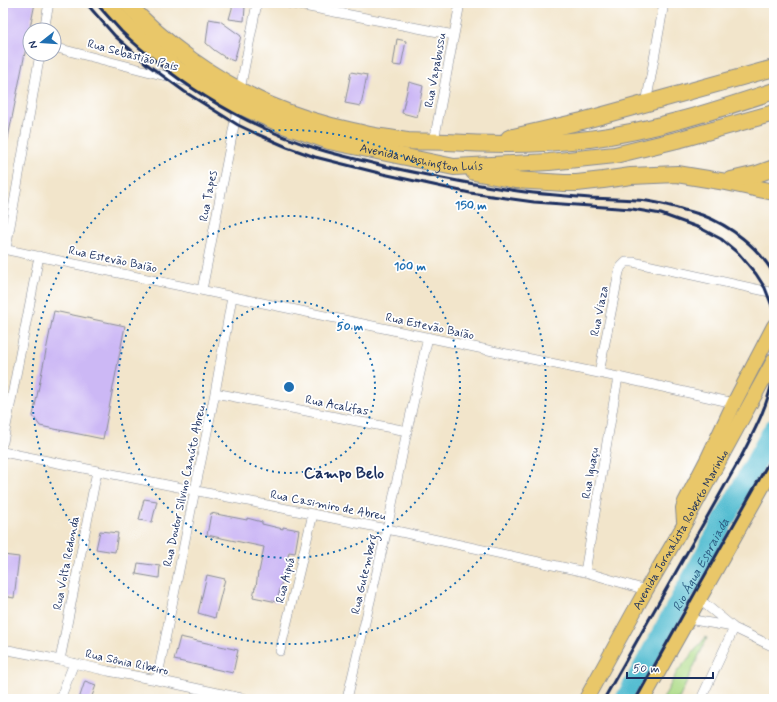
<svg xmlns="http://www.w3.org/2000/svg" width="777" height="702" viewBox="0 0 777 702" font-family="Mynerve,sans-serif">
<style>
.green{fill:#addb87;stroke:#648572}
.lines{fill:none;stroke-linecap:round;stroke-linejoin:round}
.river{stroke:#54bdd1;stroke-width:21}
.building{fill:#ccb8f5}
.street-casing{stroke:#868a94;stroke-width:10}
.primary-casing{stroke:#868a94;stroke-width:16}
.highway-casing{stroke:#868a94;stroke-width:18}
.street{stroke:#fff;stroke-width:9}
.primary{stroke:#e9c769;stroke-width:14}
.highway{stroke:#e9c769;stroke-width:16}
.rail{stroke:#1b2f5e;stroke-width:3}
.ring{fill:none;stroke:#1f6fb2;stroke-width:2;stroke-dasharray:2 4}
.labels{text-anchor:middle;stroke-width:3.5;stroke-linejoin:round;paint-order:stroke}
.street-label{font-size:12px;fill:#1b2f5e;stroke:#fff}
.water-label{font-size:13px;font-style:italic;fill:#2f6186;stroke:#fff}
.district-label{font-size:16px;font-weight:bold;fill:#1b2f5e;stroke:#fff}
.centre{fill:#1f6fb2;stroke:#fff;stroke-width:2}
.ring-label{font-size:12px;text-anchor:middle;font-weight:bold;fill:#1f6fb2;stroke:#fff;stroke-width:3.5;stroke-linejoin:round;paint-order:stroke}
</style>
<rect width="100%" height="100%" fill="#fff"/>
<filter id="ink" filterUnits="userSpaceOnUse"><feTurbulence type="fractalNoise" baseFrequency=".025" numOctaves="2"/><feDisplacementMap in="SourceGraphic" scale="8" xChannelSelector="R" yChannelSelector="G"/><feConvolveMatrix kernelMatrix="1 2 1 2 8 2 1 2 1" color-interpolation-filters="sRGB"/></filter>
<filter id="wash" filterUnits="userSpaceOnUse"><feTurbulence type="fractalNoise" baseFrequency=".012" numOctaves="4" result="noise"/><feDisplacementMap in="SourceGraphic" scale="16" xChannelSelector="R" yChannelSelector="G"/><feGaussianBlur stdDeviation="0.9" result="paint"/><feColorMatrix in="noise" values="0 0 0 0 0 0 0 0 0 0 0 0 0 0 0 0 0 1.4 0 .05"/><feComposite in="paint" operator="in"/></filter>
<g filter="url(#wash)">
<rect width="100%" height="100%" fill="#f2e5cb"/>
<path class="green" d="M706 637 707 638 679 699H663L677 672Z"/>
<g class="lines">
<path class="river" id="s1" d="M626 699 774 429"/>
</g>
<g id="blocks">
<path class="building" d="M3 3H35L7 143 3 142Z
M233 5 245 7 244 21 229 19Z
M209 19 220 21 241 36 234 61 226 58 214 50 206 43Z
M397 39 406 41 401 66 393 65Z
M351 72 367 75 361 106 345 103Z
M409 82 423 86 417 117 402 113Z
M54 311 125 326 103 439 40 426 33 416Z
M144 499 157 501 152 522 139 520Z
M211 513 247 520V518L262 522V524L283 529V527L299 530 295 553 289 552 285 573 284 572 277 602 253 597 255 587H256L258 572H259L264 547 207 535Z
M100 531 118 533 115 552 96 549Z
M3 555 19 557 14 598 3 596Z
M138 563 160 566 159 578 136 574Z
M207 575 225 579 215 618 198 613Z
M180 637 238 650 233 673 174 660Z
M85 681 96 685 91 699H79Z"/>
</g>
</g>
<g filter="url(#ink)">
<use href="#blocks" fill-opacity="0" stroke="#868a94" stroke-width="1"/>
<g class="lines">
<g class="street-casing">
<path id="street" d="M288 3 454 35
M44 30 49 3
M54 44 57 48 189 82
M240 90 257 3
M646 104 664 3
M434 141 460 3
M3 249 618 377 734 403
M6 249 40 54
M202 290 238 105
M599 373 619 272 621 267 626 262H633L774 293
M215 393 407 431
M3 442 39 256
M3 452 387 529 585 572 646 590
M585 572 618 377
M699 599 734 628 774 647
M688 619 733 627
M3 649 60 660 108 671 157 680 246 699
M280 651 313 514
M60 660 97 471
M157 680 195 490 215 393 232 297
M60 699 74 663
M347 699 387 529 407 431 428 337
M701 699 734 628"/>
</g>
<g class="primary-casing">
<g id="primary">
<path d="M684 521 683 508 685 502 708 458 734 403 774 326"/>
<path id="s2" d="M586 699 646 590 684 525 774 360"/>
<path d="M643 699 774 466"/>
</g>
</g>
<g class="highway-casing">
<g id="highway">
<path id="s3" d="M106 3 127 26 156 52 177 69 202 85 238 105 286 126 329 141 454 167 549 162 615 155 681 139 774 113"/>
<path d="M127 3C163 44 217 81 267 104 295 116 324 125 353 131 362 133 372 136 381 137 390 138 399 140 408 141 421 142 434 141 447 142 494 145 542 145 589 139 652 131 714 111 774 91"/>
<path d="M509 138 582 121 774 68"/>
<path d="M474 172 515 180 564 183H577L603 180 631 176 677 174 726 182 774 192"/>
<path d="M731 180 757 174 774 168"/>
</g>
</g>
<use href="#street" class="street"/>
<use href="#primary" class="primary"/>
<use href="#highway" class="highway"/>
<path class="rail" d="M86 3 115 36 148 65 185 92 238 125 257 134 287 147 315 157 383 174 470 193 534 202 632 209 661 214 700 228 721 239 739 254 756 274 765 288 772 306 774 316
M96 3C105 13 113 22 121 31 131 41 142 50 153 59 202 99 258 130 318 149 340 156 362 160 384 166 426 175 468 184 511 190 537 194 564 196 590 198 609 199 628 199 647 201 659 203 672 206 684 210 690 211 696 213 702 215 731 226 758 247 774 274
M604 699 741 457C755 430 769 403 774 373
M636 699 696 591 769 462 774 448"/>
</g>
</g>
<g class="ring">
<circle cx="289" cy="387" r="86"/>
<circle cx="289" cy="387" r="171"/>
<circle cx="289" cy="387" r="257"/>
</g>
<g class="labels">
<g class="street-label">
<text transform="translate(133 55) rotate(15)" y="4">Rua Sebastião Pais</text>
<text transform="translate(435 70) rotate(-80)" y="4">Rua Vapabussu</text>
<text dy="4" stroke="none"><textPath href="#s3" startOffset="360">Avenida Washington Luís</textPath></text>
<text transform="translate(208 196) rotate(-79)" y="4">Rua Tapes</text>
<text transform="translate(113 259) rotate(12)" y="4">Rua Estevão Baião</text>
<text transform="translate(599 311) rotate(-79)" y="4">Rua Viaza</text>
<text transform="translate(430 326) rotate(12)" y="4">Rua Estevão Baião</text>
<text transform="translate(337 405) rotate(11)" y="4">Rua Acalifas</text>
<text transform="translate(590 473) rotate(-80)" y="4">Rua Iguaçu</text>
<text transform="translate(184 486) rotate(-78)" y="4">Rua Doutor Silvino Canúto Abreu</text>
<text transform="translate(328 505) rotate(11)" y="4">Rua Casimiro de Abreu</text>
<text dy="4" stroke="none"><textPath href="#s2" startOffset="194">Avenida Jornalista Roberto Marinho</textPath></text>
<text transform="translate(66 563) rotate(-79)" y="4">Rua Volta Redonda</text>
<text transform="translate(364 574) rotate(-77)" y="4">Rua Gutemberg</text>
<text transform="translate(285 580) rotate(-76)" y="4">Rua Aipuá</text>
<text transform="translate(127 662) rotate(12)" y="4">Rua Sônia Ribeiro</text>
</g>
<g class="water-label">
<text dy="5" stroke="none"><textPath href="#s1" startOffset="154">Rio Água Espraiada</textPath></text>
</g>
<g class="district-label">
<text x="344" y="478">Campo Belo</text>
</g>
</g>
<circle cx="289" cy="387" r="6" class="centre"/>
<g class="ring-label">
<text x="471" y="209">150 m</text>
<text x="410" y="270">100 m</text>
<text x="350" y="330">50 m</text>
</g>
<rect width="777" height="702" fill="none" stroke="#fff" stroke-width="16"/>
<g transform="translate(42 42) rotate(253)"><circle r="19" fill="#ffffff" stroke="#a4acbf"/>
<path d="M0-3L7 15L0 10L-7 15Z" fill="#1f6fb2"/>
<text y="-6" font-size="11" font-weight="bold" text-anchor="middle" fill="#1b2f5e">N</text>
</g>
<path d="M627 672v6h86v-6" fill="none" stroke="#1b2f5e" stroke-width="2"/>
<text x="633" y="672" font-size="12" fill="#1b2f5e" stroke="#ffffff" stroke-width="3" paint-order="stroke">50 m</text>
</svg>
